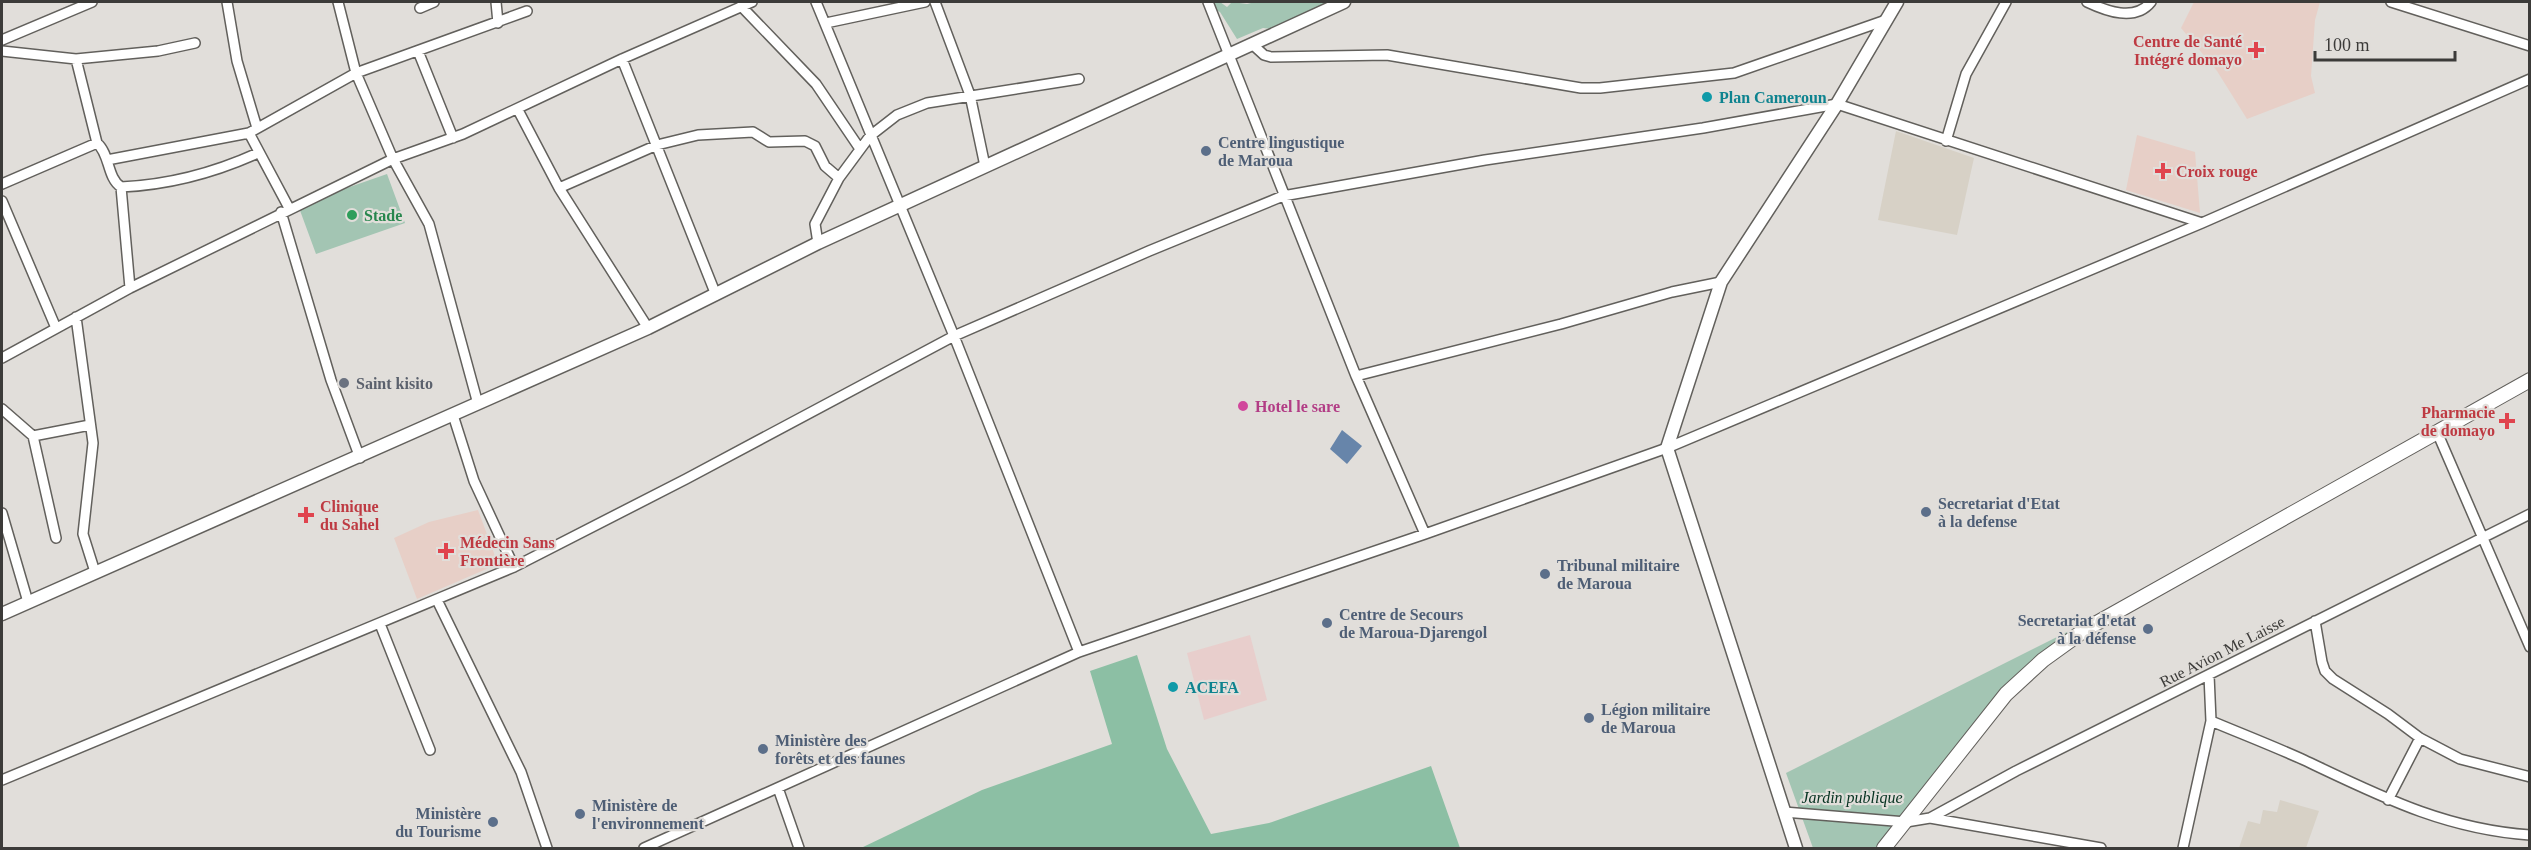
<svg xmlns="http://www.w3.org/2000/svg" width="2531" height="850" viewBox="0 0 2531 850" font-family="Georgia,serif">
<style>
.commercial{fill:#e8cecc}
.built{fill:#d7d1c6}
.medical{fill:#e7cfc7}
.green{fill:#a3c5b3}
.forest{fill:#8cbfa4}
.water{fill:#6785aa}
.lines{fill:none;stroke-linecap:round;stroke-linejoin:round}
.street-casing{stroke:#62605c;stroke-width:12}
.secondary-casing{stroke:#62605c;stroke-width:15}
.primary-casing{stroke:#62605c;stroke-width:16}
.street{stroke:#fff;stroke-width:9}
.secondary{stroke:#fff;stroke-width:12}
.primary{stroke:#fff;stroke-width:14}
.health-dot{fill:#e0444e;stroke:#e1deda;stroke-width:2}
.culture-dot{fill:#0f9aa8;stroke:#e1deda;stroke-width:2}
.service-dot{fill:#5c6f8a;stroke:#e1deda;stroke-width:2}
.leisure-dot{fill:#2e9e5b;stroke:#e1deda;stroke-width:2}
.worship-dot{fill:#6b7280;stroke:#e1deda;stroke-width:2}
.hotel-dot{fill:#d1479c;stroke:#e1deda;stroke-width:2}
.labels{text-anchor:middle;stroke-width:4.5;stroke-linejoin:round;paint-order:stroke}
.health-label{font-size:16px;font-weight:bold;fill:#be3a42;stroke:#e1deda;text-anchor:start}
.culture-label{font-size:16px;font-weight:bold;fill:#0d838f;stroke:#e1deda;text-anchor:start}
.service-label{font-size:16px;font-weight:bold;fill:#4e5e75;stroke:#e1deda;text-anchor:start}
.leisure-label{font-size:16px;font-weight:bold;fill:#27864d;stroke:#e1deda;text-anchor:start}
.worship-label{font-size:16px;font-weight:bold;fill:#5b616d;stroke:#e1deda;text-anchor:start}
.hotel-label{font-size:16px;font-weight:bold;fill:#b23c85;stroke:#e1deda;text-anchor:start}
.street-label{font-size:16px;fill:#3c3b39;stroke:#e1deda}
.park-label{font-size:16px;font-style:italic;fill:#053220;stroke:#e1deda}
</style>
<rect width="100%" height="100%" fill="#e1deda"/>
<path class="commercial" d="M1250 635 1267 700 1204 720 1187 653Z"/>
<path class="built" d="M1896 131 1974 158 1957 235 1878 220Z
M2280 800 2319 811 2306 848H2239L2248 821 2260 824 2263 810 2277 812Z"/>
<path class="medical" d="M2194 2H2320L2315 20 2311 76 2315 93 2247 119 2217 71 2181 28Z
M2137 135 2195 152 2200 213 2126 190Z
M478 510 498 564 417 599 394 538 429 522Z"/>
<path class="green" d="M1214 2H1220L1227 7 1232 2 1247 4 1255 2H1327L1323 11 1281 30 1263 28 1237 39 1220 12 1211 8Z
M387 174 405 223 316 254 298 205Z
M2085 623 2001 691 1877 848H1813L1786 773Z"/>
<path class="forest" d="M1137 655 1167 749 1211 834 1269 823 1431 766 1460 848H861L982 790 1112 744 1090 671Z"/>
<path class="water" d="M1342 430 1362 446 1347 464 1330 449Z"/>
<g class="lines">
<g class="street-casing">
<path id="street" d="M227 2 237 61 257 128
M338 2 356 73 393 159 429 224 478 404
M496 2 498 23
M816 2 954 336 1079 652
M935 2 970 95 985 166
M1208 2 1356 376 1425 534
M2087 2C2106 11 2135 22 2151 2
M2391 2 2530 46
M741 6 816 84 860 149
M420 8 434 2
M826 23 925 2
M2 40 92 2
M1252 44 1264 55 1271 57 1387 55 1581 88H1600L1734 73 1886 20
M2 51 76 59 158 51 195 43
M418 51 453 138
M76 59 97 143C110 154 107 178 121 187 168 185 216 172 258 153
M622 59 716 295
M518 110 559 188 648 328
M249 133 289 208
M1946 141 1966 74 2006 2
M107 160 249 133 356 73 527 11
M2 184 97 143
M121 187 130 288
M559 188 657 145 698 135 753 132 769 142 805 141 815 146 825 166 839 178
M2 201 56 328
M281 212 331 380 360 458
M818 243 815 224 839 178 870 136 897 115 927 103 1079 79
M76 317 93 443 83 534 95 572
M2 358 130 288 393 159 463 134 622 59 752 2
M1356 376 1561 324 1672 292 1721 282
M2 409 33 436 56 538
M453 415 474 481 514 567
M2437 432 2530 647
M33 436 90 425
M2 513 28 602
M437 600 521 772 547 848
M2315 621 2322 662 2325 671 2333 679 2388 714 2420 738 2460 759 2530 777
M380 624 430 750
M2211 721C2242 734 2273 746 2304 760 2380 796 2444 829 2530 835
M2 780 514 567 686 479 954 336 1149 251 1283 196 1485 160 1703 128 1837 104 2202 223
M778 788 799 848
M2388 800 2420 738
M1784 812 1906 822 1930 818 2101 848
M1930 818 2016 771 2530 514
M644 848 1079 652 1425 534 1667 448 2202 223 2530 79
M2183 848 2211 721 2209 675"/>
</g>
<g class="secondary-casing">
<path id="secondary" d="M2 614 648 328 818 243 1344 2
M1796 848 1667 448 1721 282 1837 104 1897 2"/>
</g>
<g class="primary-casing">
<path id="primary" d="M1884 848 2006 694 2043 660 2086 629 2530 380"/>
</g>
<use href="#street" class="street"/>
<use href="#secondary" class="secondary"/>
<use href="#primary" class="primary"/>
</g>
<g class="health-dot">
<path d="M2253 41h6v6h6v6h-6v6h-6v-6h-6v-6h6z"/>
<path d="M2160 162h6v6h6v6h-6v6h-6v-6h-6v-6h6z"/>
<path d="M2504 412h6v6h6v6h-6v6h-6v-6h-6v-6h6z"/>
<path d="M303 506h6v6h6v6h-6v6h-6v-6h-6v-6h6z"/>
<path d="M443 542h6v6h6v6h-6v6h-6v-6h-6v-6h6z"/>
</g>
<g class="culture-dot">
<circle cx="1707" cy="97" r="6"/>
<circle cx="1173" cy="687" r="6"/>
</g>
<g class="service-dot">
<circle cx="1206" cy="151" r="6"/>
<circle cx="1926" cy="512" r="6"/>
<circle cx="1545" cy="574" r="6"/>
<circle cx="1327" cy="623" r="6"/>
<circle cx="2148" cy="629" r="6"/>
<circle cx="1589" cy="718" r="6"/>
<circle cx="763" cy="749" r="6"/>
<circle cx="580" cy="814" r="6"/>
<circle cx="493" cy="822" r="6"/>
</g>
<circle class="leisure-dot" cx="352" cy="215" r="6"/>
<circle class="worship-dot" cx="344" cy="383" r="6"/>
<circle class="hotel-dot" cx="1243" cy="406" r="6"/>
<g class="labels">
<g class="health-label">
<text x="2242" y="47" text-anchor="end">Centre de Santé<tspan x="2242" dy="18">Intégré domayo</tspan></text>
<text x="2176" y="177">Croix rouge</text>
<text x="2495" y="418" text-anchor="end">Pharmacie<tspan x="2495" dy="18">de domayo</tspan></text>
<text x="320" y="512">Clinique<tspan x="320" dy="18">du Sahel</tspan></text>
<text x="460" y="548">Médecin Sans<tspan x="460" dy="18">Frontière</tspan></text>
</g>
<g class="culture-label">
<text x="1719" y="103">Plan Cameroun</text>
<text x="1185" y="693">ACEFA</text>
</g>
<g class="service-label">
<text x="1218" y="148">Centre lingustique<tspan x="1218" dy="18">de Maroua</tspan></text>
<text x="1938" y="509">Secretariat d'Etat<tspan x="1938" dy="18">à la defense</tspan></text>
<text x="1557" y="571">Tribunal militaire<tspan x="1557" dy="18">de Maroua</tspan></text>
<text x="1339" y="620">Centre de Secours<tspan x="1339" dy="18">de Maroua-Djarengol</tspan></text>
<text x="2136" y="626" text-anchor="end">Secretariat d'etat<tspan x="2136" dy="18">à la défense</tspan></text>
<text x="1601" y="715">Légion militaire<tspan x="1601" dy="18">de Maroua</tspan></text>
<text x="775" y="746">Ministère des<tspan x="775" dy="18">forêts et des faunes</tspan></text>
<text x="592" y="811">Ministère de<tspan x="592" dy="18">l'environnement</tspan></text>
<text x="481" y="819" text-anchor="end">Ministère<tspan x="481" dy="18">du Tourisme</tspan></text>
</g>
<g class="leisure-label">
<text x="364" y="221">Stade</text>
</g>
<g class="worship-label">
<text x="356" y="389">Saint kisito</text>
</g>
<g class="hotel-label">
<text x="1255" y="412">Hotel le sare</text>
</g>
<g class="street-label">
<text transform="translate(2222 651) rotate(-27)" y="6">Rue Avion Me Laisse</text>
</g>
<g class="park-label">
<text x="1852" y="803">Jardin publique</text>
</g>
</g>
<rect width="2531" height="850" fill="none" stroke="#3c3b39" stroke-width="6"/>
<path d="M2315 51v9h140v-9" fill="none" stroke="#3c3b39" stroke-width="3"/>
<text x="2324" y="51" font-size="18" fill="#3c3b39" stroke="#e1deda" stroke-width="4.5" paint-order="stroke">100 m</text>
</svg>
